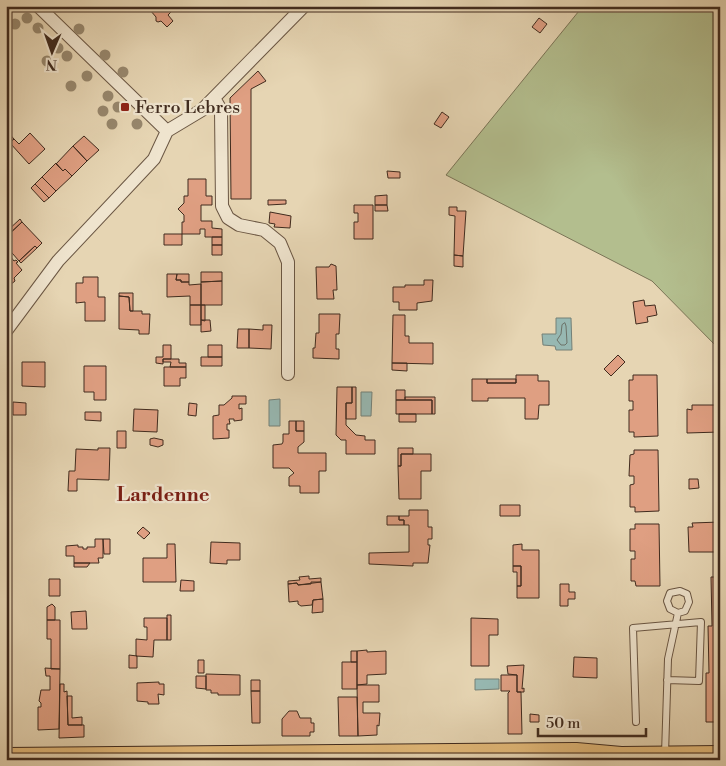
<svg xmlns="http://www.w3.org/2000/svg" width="726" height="766" viewBox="0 0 726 766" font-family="'Libre Bodoni',serif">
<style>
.green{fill:#b3be8e;stroke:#7a7456}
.water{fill:#97b8b2;stroke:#748077}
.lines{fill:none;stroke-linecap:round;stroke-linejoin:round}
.shore{stroke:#6c7268;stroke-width:1}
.building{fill:#df9f82;stroke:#402b1e}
.service-casing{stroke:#6a5643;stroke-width:8}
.minor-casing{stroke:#6a5643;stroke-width:14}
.primary-casing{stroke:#402b1e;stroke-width:22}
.service{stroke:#efe4ce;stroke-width:6}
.minor{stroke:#efe4ce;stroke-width:12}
.primary{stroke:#e3ba7a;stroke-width:20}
.tree{fill:#97876d}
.poi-dot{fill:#8f2418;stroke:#efe4ce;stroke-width:2}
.labels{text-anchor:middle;stroke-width:4.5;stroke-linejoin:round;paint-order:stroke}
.poi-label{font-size:18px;fill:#402b1e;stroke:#efe4ce;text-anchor:start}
.quarter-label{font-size:20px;font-weight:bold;fill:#7a1f14;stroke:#efe4ce}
</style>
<rect width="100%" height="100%" fill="#e6d5b3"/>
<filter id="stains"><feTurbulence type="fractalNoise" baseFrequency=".004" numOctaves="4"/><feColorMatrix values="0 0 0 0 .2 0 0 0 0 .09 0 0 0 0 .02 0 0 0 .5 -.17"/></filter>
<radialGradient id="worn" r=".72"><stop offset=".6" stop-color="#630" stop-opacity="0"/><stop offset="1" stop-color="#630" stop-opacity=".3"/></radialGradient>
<path class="green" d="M583 6H720V350L652 281 446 175Z"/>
<path class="water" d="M556 318H571L572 350H556L555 346 543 345 542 334H556Z
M361 392H372L371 416H361Z
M280 399V426H269V400Z
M475 679H499V689L475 690Z"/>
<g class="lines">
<path class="shore" d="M565 323 566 326 567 343 565 345H561L557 340 561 334 562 325Z"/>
</g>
<path class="building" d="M153 6H169L172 11 168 15 173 21 167 27 161 21 158 22 156 21V17L150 10Z
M539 18 547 24 540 33 532 27Z
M258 71 266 81 251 89V199H231L230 98Z
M442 112 449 117 441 128 434 124Z
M6 130 14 139 7 145H6Z
M30 133 45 149 29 164 10 143 14 139 19 144Z
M84 136 99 150 87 161 73 146Z
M73 146 87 161 72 176 65 169 63 171 56 164Z
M56 163 63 171 65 169 72 176 56 191 42 177Z
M387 171 400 172V178H388Z
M42 177 56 191 49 198 35 184Z
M188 179H206V196H212V205H201V221H212V228L222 229V237H205V229H200V234H182V222H184V215L178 209 184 203V196H188Z
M35 184 49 198 44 202 31 188Z
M387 195V205H375V196Z
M268 200H286V204L268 205Z
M354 205H373V239H354V222H358V213H354Z
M375 205H387L388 211H375Z
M449 207H457V211H466L463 256 454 255 455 216 449 215Z
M270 212 291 216 290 228 274 227 275 224 269 223Z
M20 219 22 222 6 237V232Z
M22 222 42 243 37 248 35 246 19 261 6 246V237Z
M164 234H182V245H164Z
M212 237H222V245H212Z
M212 245H222V255H212Z
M35 246 37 248 21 263 19 261Z
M454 255 463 256V267L454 266Z
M10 256 14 261 16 260 18 262 16 263 22 270 14 278 15 281 10 285 6 284V260Z
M331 264 336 266 337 290H333L334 299H317L316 267H329Z
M201 272H222V281L201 282Z
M167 274H177L176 280H181V282H189V285L201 284V305H190V296L167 297Z
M177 274H189V282H181V280H176Z
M83 277H98V297H105V321H85V302L76 303V283H83Z
M424 280H433L432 301 417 303V310H399V302H393V287H405V285H424Z
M222 281V305H201V282Z
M119 293H133V311H130L129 297 119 296Z
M119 296 129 297 130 311H142V314H150L149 334H139V330L119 329Z
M644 300 645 306 655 305 657 315 647 317 648 322 636 324 633 302Z
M190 305H201V325H190Z
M201 305H205V321L201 320Z
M319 314H340L339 334H336V349H339V359L313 358V348H315L316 333H319Z
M393 315H405V336H409V343H433V364L392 363Z
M201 320H210L211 331 201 332Z
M263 325H272L271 349 249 348V329L263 330Z
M238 329H249V348H237Z
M163 345H171V359H163V364L156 363V357H163Z
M208 345H222V357H208Z
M618 355 625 362 611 376 604 369Z
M201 357H222V366H201Z
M163 359H179V363H186V367H170L171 362H163Z
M22 362H45V387L22 386Z
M392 363H407V371L392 370Z
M84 366H106V400H94V392H84Z
M164 367H186V378H180V386H164Z
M516 375H538V381H549V405H539L538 419H525V398H488V401H472V379H487V383H516Z
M633 375H657L658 436 634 437V432H629V410H633V401H629V380H633Z
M487 379H516V383H487Z
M337 387H352V403H346V425L356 435 365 436V440H375V454H346V440H341L336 435Z
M352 387H356V419H346V403H352Z
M396 390H405V400H396Z
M232 396H246V404H239V409L242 408V420L234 421V419H229L230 424H227V430H229V438L213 439V416L219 415V405H224L232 398Z
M405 397H435V414H432V400H405Z
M396 400H432V414H396Z
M13 402 26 403V415H13Z
M189 403 197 404 196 416 188 415Z
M692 405H720V432L687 433V409L692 410Z
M134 409 158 410 157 432 133 431Z
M85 412H101V421L85 420Z
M399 414H416V422H399Z
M289 421H296V431H304V442L298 447V453H326V471H319V493H300V486H289V477L294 473 289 468H273V445L282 444 283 442V434H289Z
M296 421H304V431H296Z
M117 431H126V448H117Z
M154 438 163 440V445L158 447 150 445V439Z
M98 448H110L109 480 77 479V491H68L69 471H75L76 449 98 450Z
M398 448H413V454H401V466H398Z
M634 450H658L659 511 635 512V507H630V485L634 484V476H629L630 455 634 454Z
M401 454H431V471H421V499H399L398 466H401Z
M689 479H698L699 488 689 489Z
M500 505H520V516H500Z
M409 510H428V527H432V539H428V545H430L428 563H413V566L369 564V553L409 552V525H404V520H399V516H409Z
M387 516H399V520H404V525H387Z
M720 522V552H689L688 527H693L692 523Z
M635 524H659L660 586H636L635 581H631V559H635V551H630V529H635Z
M143 527 150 533 144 539 137 533Z
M95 539H103V558H98L99 563H74V556H66V546L78 545V547H83V549H87V547H95Z
M103 539H110V554H104Z
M211 542 240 543V560H227V564L210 563Z
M167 544H175L176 582H143V558H167Z
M522 544V550H539V598H517V586H521V566H513V545Z
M74 563H90L87 567H74Z
M513 566H521V586H517V572H513Z
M309 576V579L321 578V582L298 585 297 583 288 584V581L300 580 299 577Z
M711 577H720V722H706V673H709L708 626H712Z
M49 579H60V596H49Z
M181 580 194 581V591H180Z
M311 582H321L323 599 313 600 312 605 301 606 298 604V601L289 602 288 584 297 583 298 585 311 584Z
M560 584H569V592H575V599H568V606H560Z
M323 599V612L312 613 313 600Z
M52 604 55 607V620H47V607Z
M86 611 87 629H72L71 612Z
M167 615H171V640H167Z
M144 618H167V640H154L153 657 136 656V639L147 640V627H144Z
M471 618 498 619V635H489V666H471Z
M47 620H60V669H51V639H47Z
M367 650V652L386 651V674L367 675V684L357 685V651Z
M351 651H357V662H351Z
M129 655 137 656V668H129Z
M574 657 597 658V678L573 677Z
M198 660H204V673H198Z
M342 662H357V689H342Z
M524 665 522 689 524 688V692H517V675L508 674 507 666Z
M45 668 60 669 59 729 38 730V707H41V703L39 701 41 690H50V676H46Z
M206 674 240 675V695H218V693H211V690H206Z
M501 675H517V692H521L522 734H508V693L510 691H501Z
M196 676H206V689L196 688Z
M251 680H260V691H251Z
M159 682V684H164V695L158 694 159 704H148V702L137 701V683Z
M60 684H64V692L67 691 68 725H84V737L59 738Z
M357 685H379V702H363V713H380L379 726 377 725V735L358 736Z
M251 691H260V723H252Z
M67 696H72V718L82 717V725H68Z
M338 697H357L358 736H339Z
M289 711H297L300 718H311V723H314V732H310V736H282V719Z
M530 714 539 715V722H530Z"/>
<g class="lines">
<g class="service-casing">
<path id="service" d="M636 722 633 628 701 622 699 681 667 680
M665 754 668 659 678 613 685 611 689 602 687 594 680 591 670 593 667 601 670 609 678 613"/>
</g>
<g class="minor-casing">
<path id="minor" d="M38 6 167 131
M214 98 221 110 222 206 228 218 239 225 264 230 280 243 288 262V374
M6 331 58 261 154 159 167 131 202 110 304 6"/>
</g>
<g class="primary-casing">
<path id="primary" d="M6 758 576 753 621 757 720 756"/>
</g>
<use href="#service" class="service"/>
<use href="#minor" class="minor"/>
<use href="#primary" class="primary"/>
</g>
<g class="tree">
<circle cx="27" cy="18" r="5.5"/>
<circle cx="15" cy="24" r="5.5"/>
<circle cx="38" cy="28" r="5.5"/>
<circle cx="79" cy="29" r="5.5"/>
<circle cx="58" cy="48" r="5.5"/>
<circle cx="105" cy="55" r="5.5"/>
<circle cx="67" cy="56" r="5.5"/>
<circle cx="47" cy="61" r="5.5"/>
<circle cx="123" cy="72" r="5.5"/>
<circle cx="87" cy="76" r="5.5"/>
<circle cx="71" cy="86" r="5.5"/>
<circle cx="108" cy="96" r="5.5"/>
<circle cx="118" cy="107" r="5.5"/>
<circle cx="103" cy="111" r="5.5"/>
<circle cx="112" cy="124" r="5.5"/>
<circle cx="137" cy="124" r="5.5"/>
</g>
<rect class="poi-dot" x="120" y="102" width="10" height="10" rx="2.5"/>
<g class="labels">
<g class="poi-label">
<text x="135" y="113">Ferro Lebres</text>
</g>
<g class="quarter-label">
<text x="163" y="501">Lardenne</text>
</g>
</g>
<rect width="726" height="766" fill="none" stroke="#e6d5b3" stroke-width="25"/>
<rect x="8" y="8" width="711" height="751" fill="none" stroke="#402b1e" stroke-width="2.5"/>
<rect x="12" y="12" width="701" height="741" fill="none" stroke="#402b1e"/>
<g transform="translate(52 52) rotate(182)" stroke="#efe4ce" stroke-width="4" paint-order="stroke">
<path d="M0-4L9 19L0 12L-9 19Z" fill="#402b1e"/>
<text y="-8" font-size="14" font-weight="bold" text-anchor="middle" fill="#402b1e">N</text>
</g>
<path d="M538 728v8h108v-8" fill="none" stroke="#402b1e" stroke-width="2.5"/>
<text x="546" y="728" font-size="15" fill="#402b1e" stroke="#efe4ce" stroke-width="4" paint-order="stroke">50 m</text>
<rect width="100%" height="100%" filter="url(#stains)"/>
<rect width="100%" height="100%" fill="url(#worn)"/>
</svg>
